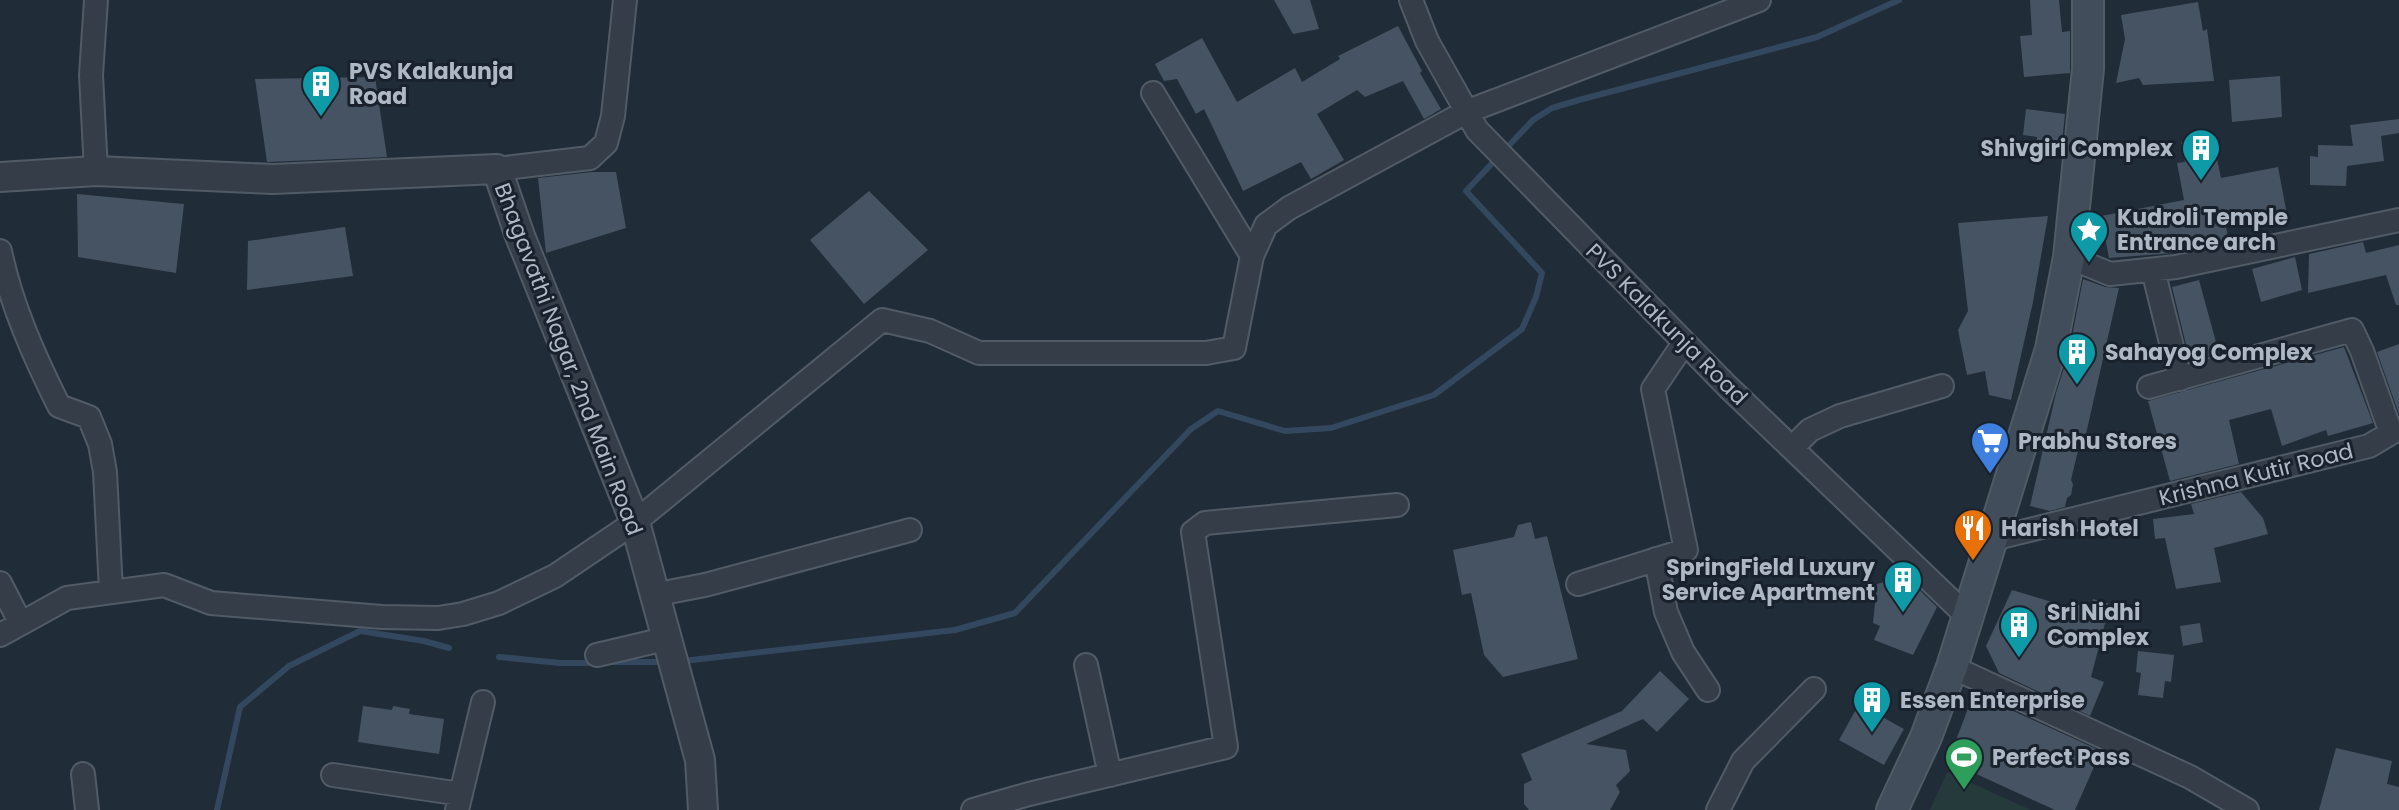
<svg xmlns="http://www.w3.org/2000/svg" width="2399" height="810" viewBox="0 0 2399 810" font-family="Poppins,sans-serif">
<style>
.green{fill:#253b3b}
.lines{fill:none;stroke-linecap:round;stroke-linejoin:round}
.stream{stroke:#33485f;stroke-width:6}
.building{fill:#465362}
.minor-casing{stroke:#515b66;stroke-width:26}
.tertiary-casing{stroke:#515b66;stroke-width:32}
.secondary-casing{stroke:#515b66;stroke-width:34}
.minor{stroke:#343d48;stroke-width:22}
.tertiary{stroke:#343d48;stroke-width:28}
.secondary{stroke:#414d5b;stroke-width:30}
.labels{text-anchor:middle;stroke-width:6;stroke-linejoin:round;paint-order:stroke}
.poi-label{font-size:22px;font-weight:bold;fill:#aeb8c5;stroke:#19222c;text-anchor:start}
.street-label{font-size:22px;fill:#aeb8c5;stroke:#19222c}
</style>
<rect width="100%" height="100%" fill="#202c37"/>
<path class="green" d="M1947 772 2031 810H1930Z"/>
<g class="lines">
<path class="stream" d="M499 657 560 663H596
M683 661 955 630 1015 613 1191 429 1218 411 1285 431 1331 428 1434 395 1522 329 1536 297 1542 273 1466 191 1533 120 1552 108 1579 100 1817 37 1899 0
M607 662H663
M217 810 240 707 289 666 360 631 424 641 449 648"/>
</g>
<path class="building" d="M1274 0H1310L1319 29 1293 34Z
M2030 0H2059L2062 32 2070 31V73L2024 77 2020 36 2032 35Z
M2198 2 2203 31 2207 29 2214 81 2143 85 2139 78 2116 83 2125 39 2121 15Z
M1398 26 1422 71 1420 73 1441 109 1424 119 1403 81 1365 97 1357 90 1317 114 1344 160 1311 179 1301 162 1243 191 1204 109 1196 114 1177 79 1164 81 1155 64 1202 38 1237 102 1295 68 1302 82 1340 59 1338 56Z
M2280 76 2282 117 2232 122 2229 80Z
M375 77 387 157 267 162 255 79Z
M2026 109 2065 114 2061 153 2036 149 2037 137 2023 135Z
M2399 119V133L2381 136 2384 161 2347 166 2346 186 2310 185V156L2318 157V145L2353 146 2350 125Z
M2216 135 2219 150 2216 154 2221 178 2278 167 2288 220 2259 225 2258 216 2225 222 2229 242 2174 253 2109 258 2101 216 2184 200 2177 163 2185 162 2181 142Z
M592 172H616L626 228 546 253 538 178Z
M869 191 928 250 864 304 810 240Z
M77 194 184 204 176 273 78 257Z
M2048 216 2033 302 2011 400 1989 395 1985 371 1967 375 1958 330 1968 311 1958 223Z
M345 227 353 276 247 290 248 241Z
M2363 242 2366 253 2399 245V305H2396L2386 275 2308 293 2309 254Z
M2295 257 2302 290 2261 302 2252 269Z
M2083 279 2105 287 2119 288 2086 434H2082L2071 480 2073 484 2071 495 2067 498 2065 507 2050 511 2030 506 2056 393 2069 352Z
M2199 280 2219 353 2190 361 2172 287Z
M2399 344V414L2377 352Z
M2344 347 2373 423 2328 436 2326 430 2282 446 2271 409 2229 420 2239 464 2170 481 2148 401Z
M2241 492 2263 518 2268 534 2214 548 2221 582 2176 589 2165 538 2155 539 2153 519 2194 514 2191 504Z
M1531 522 1535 539 1547 536 1578 659 1503 677 1484 655 1471 593 1462 595 1453 550 1514 537 1518 525Z
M1905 576 1937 607 1913 655 1874 640 1880 626 1873 623 1877 584Z
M2012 590 2069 607 2070 602 2091 608 2093 599 2110 604 2091 677 2104 682 2090 716 1999 673 1986 646Z
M2200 623 2203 642 2183 646 2180 626Z
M2138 651 2174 655 2171 682 2165 681 2163 698 2138 695 2141 673 2136 672Z
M1660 671 1689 699 1657 732 1643 719 1586 744 1626 750 1630 771 1616 785 1620 792 1610 810H1529L1524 804V784L1532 780 1521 754 1622 711Z
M1974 693 2101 751 2075 810H2055L1948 761Z
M1859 704 1904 729 1884 765 1839 740Z
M363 706 392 710 393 706 410 709 409 714 444 719 439 754 358 742Z
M2336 748 2392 761 2387 784 2399 787V810H2319Z"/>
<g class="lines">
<g class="minor-casing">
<path id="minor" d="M96 0 91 75 96 171
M1411 0 1427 41 1477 130 1727 386 1967 616
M1153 93 1252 256
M497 169 590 158 606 143 613 116 625 0
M0 251C11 305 35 358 59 406L89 417 100 444 105 472 111 591
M2069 257 2110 274 2176 267 2399 220
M2153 270 2180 379
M1792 448 1810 430 1840 416 1942 386
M1993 539 2369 446 2391 433 2362 351 2352 330 2149 387
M1656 559 1666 612 1683 652 1708 690
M0 583 20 622
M1578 584 1686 550 1653 389 1684 343
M653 595 705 585 910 530
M0 635 67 598 164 585 211 603 382 617 438 618 463 614 499 603 555 576 635 522 882 320 930 331 979 353H1206L1234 348 1252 256 1266 225 1289 208 1466 112 1759 0
M597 655 665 639
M1086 665 1110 775
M1952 667 2190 777 2247 810
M83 774 87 810
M333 775 461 794
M457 810 483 702
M973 810 1029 794 1226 747 1193 532 1205 523 1397 505
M1718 810 1743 761 1814 689"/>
</g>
<g class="tertiary-casing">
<path id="tertiary" d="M0 177 96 171 273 179 497 169 520 236 635 522 700 760 703 810"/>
</g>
<g class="secondary-casing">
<path id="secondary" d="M1892 810 1926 737 1952 667 2051 349 2069 257 2088 69V0"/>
</g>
<use href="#minor" class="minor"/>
<use href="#tertiary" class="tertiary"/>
<use href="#secondary" class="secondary"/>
</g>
<defs>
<g id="building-pin" transform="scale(2)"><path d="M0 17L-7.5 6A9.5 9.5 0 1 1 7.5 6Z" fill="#0f9aa8" stroke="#19222c"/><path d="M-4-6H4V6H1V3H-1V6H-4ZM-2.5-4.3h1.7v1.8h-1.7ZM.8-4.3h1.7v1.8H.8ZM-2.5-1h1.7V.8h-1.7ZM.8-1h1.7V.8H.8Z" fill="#fff"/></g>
<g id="sight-pin" transform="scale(2)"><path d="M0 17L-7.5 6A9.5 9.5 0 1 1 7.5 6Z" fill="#0f9aa8" stroke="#19222c"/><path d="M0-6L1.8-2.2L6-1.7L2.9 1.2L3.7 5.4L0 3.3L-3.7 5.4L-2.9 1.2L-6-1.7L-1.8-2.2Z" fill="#fff"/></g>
<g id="supermarket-pin" transform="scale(2)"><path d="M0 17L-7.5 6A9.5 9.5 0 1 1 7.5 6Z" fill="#3f7fe0" stroke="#19222c"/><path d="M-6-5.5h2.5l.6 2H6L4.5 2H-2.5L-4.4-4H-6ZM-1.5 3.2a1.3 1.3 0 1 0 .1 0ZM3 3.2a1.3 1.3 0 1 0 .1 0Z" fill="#fff"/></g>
<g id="restaurant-pin" transform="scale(2)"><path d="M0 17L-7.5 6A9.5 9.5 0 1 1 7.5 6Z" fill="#e8710a" stroke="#19222c"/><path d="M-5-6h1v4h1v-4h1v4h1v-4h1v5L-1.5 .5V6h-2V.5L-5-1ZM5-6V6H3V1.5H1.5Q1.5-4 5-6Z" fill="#fff"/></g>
<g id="stadium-pin" transform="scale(2)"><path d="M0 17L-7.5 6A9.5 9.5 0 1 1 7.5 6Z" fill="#2e9e5b" stroke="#19222c"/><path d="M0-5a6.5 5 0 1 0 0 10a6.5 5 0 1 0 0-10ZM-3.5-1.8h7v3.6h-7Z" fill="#fff"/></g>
</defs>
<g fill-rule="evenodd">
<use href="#building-pin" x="321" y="84"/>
<use href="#building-pin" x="2201" y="148"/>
<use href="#sight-pin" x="2089" y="230"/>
<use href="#building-pin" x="2077" y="352"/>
<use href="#supermarket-pin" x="1990" y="441"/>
<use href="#restaurant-pin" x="1973" y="528"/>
<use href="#building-pin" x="1903" y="580"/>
<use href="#building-pin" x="2019" y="625"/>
<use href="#building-pin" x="1872" y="700"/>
<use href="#stadium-pin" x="1964" y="757"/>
</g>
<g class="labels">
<g class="poi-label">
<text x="349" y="79">PVS Kalakunja<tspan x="349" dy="25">Road</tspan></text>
<text x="2173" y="156" text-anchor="end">Shivgiri Complex</text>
<text x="2117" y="225">Kudroli Temple<tspan x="2117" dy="25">Entrance arch</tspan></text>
<text x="2105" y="360">Sahayog Complex</text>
<text x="2018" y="449">Prabhu Stores</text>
<text x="2001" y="536">Harish Hotel</text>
<text x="1875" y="575" text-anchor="end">SpringField Luxury<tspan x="1875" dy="25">Service Apartment</tspan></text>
<text x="2047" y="620">Sri Nidhi<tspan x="2047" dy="25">Complex</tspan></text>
<text x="1900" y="708">Essen Enterprise</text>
<text x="1992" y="765">Perfect Pass</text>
</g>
<g class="street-label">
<text transform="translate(1667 324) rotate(45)" y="8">PVS Kalakunja Road</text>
<text transform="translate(569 359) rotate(69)" y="8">Bhagavathi Nagar, 2nd Main Road</text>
<text transform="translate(2256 474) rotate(-14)" y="8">Krishna Kutir Road</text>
</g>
</g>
</svg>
